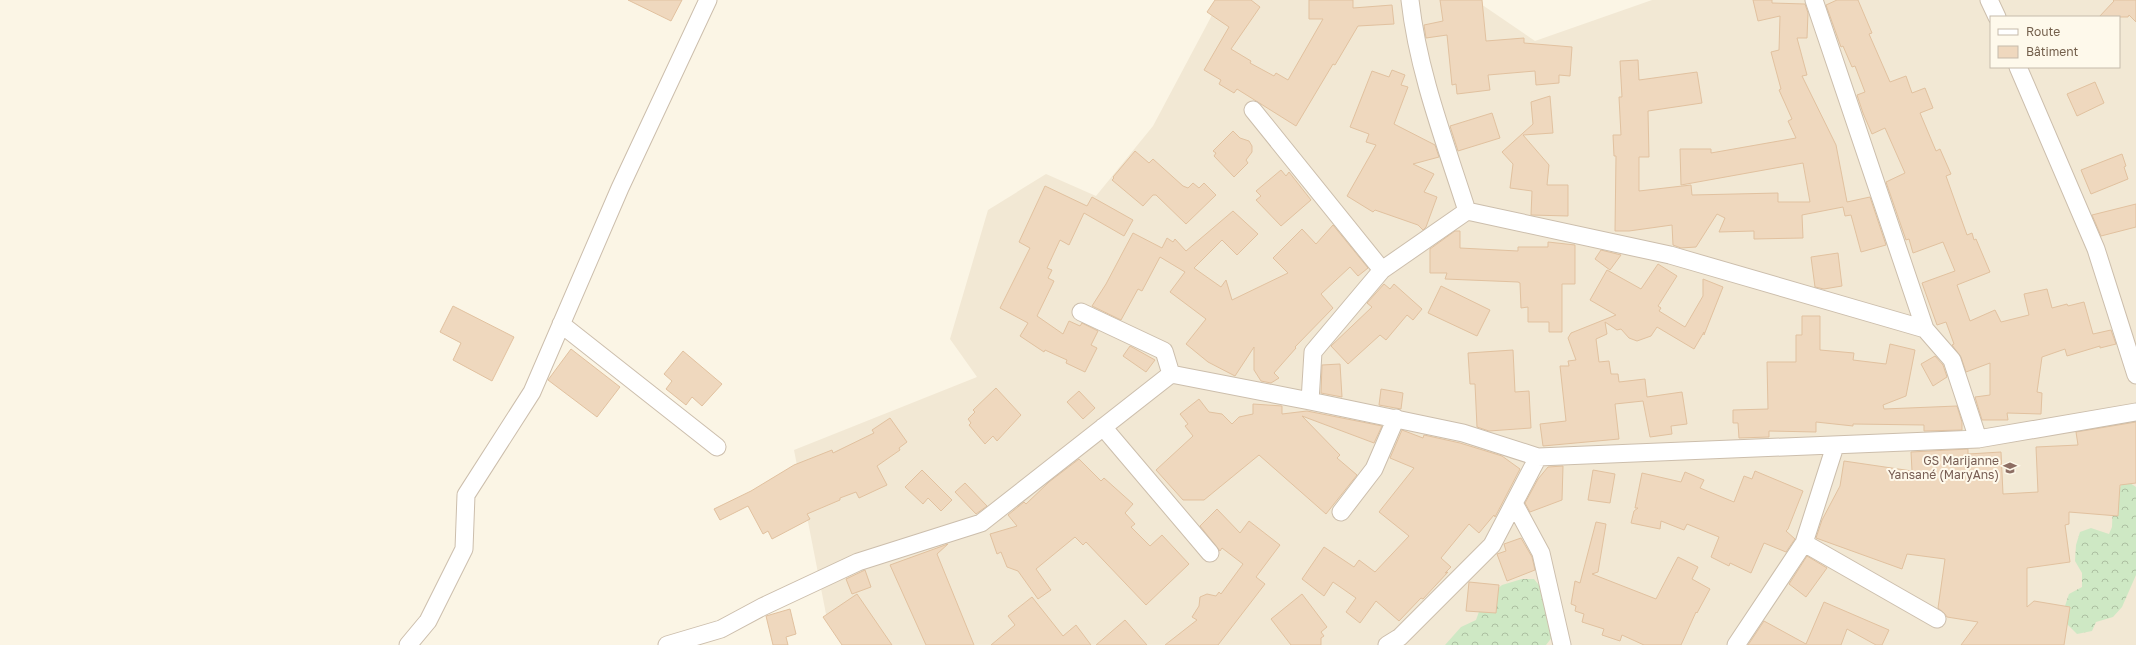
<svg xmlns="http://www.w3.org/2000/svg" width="2136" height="645" viewBox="0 0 2136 645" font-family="'Golos Text',sans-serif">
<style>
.residential{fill:#f2e8d4;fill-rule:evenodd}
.forest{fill:url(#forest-crowns)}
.building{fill:#efd8be;stroke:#e1c19f}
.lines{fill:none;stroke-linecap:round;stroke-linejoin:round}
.minor-casing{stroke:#ccbeac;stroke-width:19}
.minor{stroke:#fff;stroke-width:17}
.labels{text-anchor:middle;stroke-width:4;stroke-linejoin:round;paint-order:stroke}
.education-label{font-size:12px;fill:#785e54;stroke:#fef9eb;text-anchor:end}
</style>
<defs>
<pattern id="forest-crowns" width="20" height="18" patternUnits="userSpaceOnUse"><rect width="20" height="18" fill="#cee8c4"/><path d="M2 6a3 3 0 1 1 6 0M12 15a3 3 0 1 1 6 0" fill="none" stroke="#acbfa1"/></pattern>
</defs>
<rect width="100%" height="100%" fill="#fbf5e5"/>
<path class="residential" d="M1220 0H1475L1535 41 1652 0H2136V645H845L826 614 794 450 977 377 950 339 988 210 1046 174 1096 196 1153 126ZM1991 17H2119V67H1991Z"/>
<path class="forest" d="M2124 479 2136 487V575L2122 607 2113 617 2096 622 2092 631 2077 634 2061 618 2069 594 2082 587V573L2075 561 2076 545 2080 532 2091 528 2109 534 2112 527 2113 503Z
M1522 579H1534L1542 589 1553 636 1546 645H1445L1461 627 1476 620 1481 606 1491 594 1502 585Z"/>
<path class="building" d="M628 0H682L671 21Z
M1215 0H1251L1260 7 1231 49 1251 61 1250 63 1274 76 1276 73 1288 80 1323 19H1309V0H1353V8L1392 5 1394 24 1358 26 1335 65 1333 64 1296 126 1237 89 1234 93 1219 84 1221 80 1204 70 1229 27 1207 12Z
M1440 0H1482L1486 41 1524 38V43L1572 47 1570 76 1559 75V83L1536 85 1535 71 1488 75 1490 90 1457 94 1456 84 1452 85 1447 35 1426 38 1424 25 1443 21Z
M1753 0H1772V3L1805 4 1808 13 1807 38H1797L1807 75 1802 76 1836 145 1847 202 1870 197 1886 245 1861 252 1851 215 1845 216 1843 207 1802 215 1803 238 1754 239V231L1719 232 1725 218 1717 214 1696 247 1681 248 1673 245 1672 225 1629 231H1615L1616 156H1614L1613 135H1621L1619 97H1622L1620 61 1638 60 1639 80 1697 72 1702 103 1648 111 1649 157H1639V191L1691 185 1692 195 1778 193V202H1810L1803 163 1681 185 1680 149H1711V153L1796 138 1788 121 1792 119 1779 90 1781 89 1771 52 1779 50 1780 16 1758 21Z
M1837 0H1858L1872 33 1869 34 1890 82 1906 76 1912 93 1925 88 1933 108 1920 113 1936 151 1940 149 1951 174 1946 176 1967 235 1972 233 1974 240 1976 239 1990 272 1957 285 1970 321 1995 310 2001 322 2029 315 2024 294 2047 289 2052 308 2067 304 2068 306 2084 302 2093 334 2111 330 2116 344 2100 348V346L2067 356 2065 349 2042 357 2037 392 2042 393 2041 414 2007 413 2008 420H1982L1975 397 1990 395V363L1966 372 1961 357 1952 345 1954 344 1946 322 1937 325 1922 283 1955 271 1943 242 1913 253 1909 239 1906 240 1886 182 1905 173 1885 128 1872 134 1863 113 1857 95 1865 92 1855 66 1852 67 1843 46 1841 47 1826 5Z
M2113 0H2136V22L2129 15 2128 17H2099L2114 1Z
M1392 70 1405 75 1401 85 1408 87 1394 124 1435 145 1439 157 1413 164 1434 174 1424 192 1437 197 1426 227 1423 230 1418 225 1375 210 1373 212 1347 196 1376 145 1366 142 1369 134 1350 127 1372 71 1389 77Z
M2095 82 2104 103 2077 116 2067 94Z
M1550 96 1553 133 1523 135 1549 165 1547 185H1568V216L1531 215 1532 191 1510 188 1513 164 1502 152 1533 124 1531 102Z
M1492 113 1500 138 1458 151 1450 126Z
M1233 131 1240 138 1249 141 1252 146V152L1246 160 1248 163 1234 177 1214 156 1216 153 1213 151Z
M1135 151 1149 163 1153 159 1183 186 1188 188 1193 183 1199 188 1204 183 1216 195 1186 224 1156 195H1153L1143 206 1112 180 1114 178 1113 177Z
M2122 154 2126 166 2124 167 2128 179 2091 194 2081 170Z
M1281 170 1286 176 1289 172 1311 200 1281 226 1256 200 1261 196 1256 191Z
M1045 186 1087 206 1092 197 1133 220 1124 236 1084 213 1069 245 1060 240 1047 268 1052 270 1048 278 1054 281 1037 316 1063 334 1069 321 1080 326 1082 323 1098 331 1091 345 1097 348 1085 372 1066 363 1067 360 1045 350 1044 352 1020 336 1028 323 1000 308 1030 248 1019 242Z
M2136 204V227L2101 236 2092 215Z
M1233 211 1258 234 1237 255 1222 240 1194 268 1221 287 1226 280 1232 300 1288 273 1273 258 1302 229 1316 244 1333 225 1368 268 1358 276 1350 267 1321 294 1333 308 1295 347 1296 348 1274 373 1279 378 1271 383 1261 381 1254 370V347L1235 376 1208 362 1186 344 1206 319 1170 292 1185 272 1160 257 1142 291 1138 289 1121 320 1092 306 1106 284 1133 233 1162 248 1167 238 1173 242 1175 239 1186 251Z
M1455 231H1460V248L1518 251V247H1548V242L1575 245V284H1562V332H1549V322H1528V307L1521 308 1520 283 1518 282 1445 279 1447 273H1430V249Z
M1601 250 1621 255 1610 270 1595 259Z
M1838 253 1842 286 1824 289 1815 287 1811 257Z
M1658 264 1677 276 1658 306 1661 308 1659 311 1685 327 1703 296V279L1723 287 1704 335V332L1694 349 1657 327 1651 336 1637 341 1629 338 1621 329 1617 330 1605 322 1607 334 1596 339 1599 362 1609 361 1611 374H1618L1619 382 1645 379 1647 397 1682 392 1687 424 1671 426 1672 434 1650 437 1643 401 1615 404 1619 439 1543 446 1540 424 1566 421 1560 366H1569L1568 361 1576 360 1568 338 1571 333 1616 315 1590 300 1607 270 1641 289Z
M1384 284 1390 289 1394 284 1422 309 1413 320 1407 315 1386 340 1380 335 1348 364 1331 346 1372 307 1367 303Z
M1441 286 1490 310 1477 336 1428 313Z
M453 306 514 337 492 381 453 360 461 343 440 332Z
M1802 316H1820V350L1854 353 1853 360 1886 364 1890 344 1915 350 1906 396 1883 405 1884 409 1957 406 1962 422V430L1924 431V425L1853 424V426L1816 422V432L1769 431V437L1739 438 1738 423H1733V410L1768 409 1767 362H1796V335H1802Z
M1130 346 1155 360 1146 372 1123 356Z
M571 349 620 387 597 417 548 380Z
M1513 350 1515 392 1529 391 1531 428 1489 431 1477 427 1475 384H1470L1468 353Z
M683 351 722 384 702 406 692 397 686 405 666 389 672 381 664 374Z
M1935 356 1943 365 1947 377 1933 386 1921 364Z
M1340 364 1342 397 1321 393 1322 365Z
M996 388 1021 415 997 441 993 436 985 444 969 425 971 423 968 419 975 412 973 410Z
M1381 389 1403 393 1401 409 1379 405Z
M1079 391 1095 408 1083 419 1067 402Z
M1199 399 1209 412 1222 414 1232 424 1239 417 1253 414V404L1282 406V414L1307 411 1382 426 1374 443 1302 416 1340 455 1337 458 1357 475 1326 514 1259 455 1204 500H1183L1156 470 1193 436 1185 426 1188 424 1180 414Z
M890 418 907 442 899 448 900 450 877 466 887 485 859 498 856 492 840 498V500L807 514 810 519 772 539 768 531 763 534 748 506 720 520 714 509 751 491 794 465 832 450 833 453 874 433 872 430Z
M2136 422V483L2120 485 2118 516 2069 512V524L2065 525 2070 562 2027 568V607L2034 601 2070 607 2064 645H1961L1978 622 1947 617 1945 614 1938 608 1945 559 1907 554 1902 569 1816 538 1822 520 1840 486 1844 461 1912 471 1911 452 1968 449V454L2001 452 2003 494 2038 492 2036 447 2078 445 2076 432Z
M1402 430 1423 438 1424 435 1460 443 1502 456 1520 469 1495 517 1494 515 1479 533 1469 524 1441 558 1451 567 1445 573 1448 572 1423 599 1421 598 1399 621 1376 601 1360 623 1346 612 1356 598 1333 582 1324 596 1302 579 1324 547 1354 567 1359 560 1375 572 1409 536 1379 512 1414 468 1390 458Z
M1079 459 1101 481 1104 478 1133 504 1125 513 1135 524 1131 527 1150 546 1162 535 1189 564 1146 605 1086 542 1083 545 1075 537 1036 569 1051 590 1038 599 1018 571 1007 567 1001 552 997 554 990 534 1017 526 1008 515 1024 502 1026 504 1049 482Z
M1563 466 1562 500 1530 512 1525 503 1538 479 1548 467Z
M922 470 952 500 941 511 928 498 923 504 905 487Z
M1593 470 1615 474 1610 503 1588 500Z
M1755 471 1803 491 1788 529 1786 531 1795 539 1786 552 1764 543 1751 573 1730 563 1729 566 1711 557 1719 537 1687 524 1684 530 1661 521 1660 529 1631 523 1634 511 1638 508H1635L1642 473 1681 482 1685 472 1704 480 1700 488 1734 502 1744 476 1752 479Z
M965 483 987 506 976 514 955 492Z
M1217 509 1240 533 1249 521 1280 545 1256 577 1265 584 1218 645H1165L1197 620 1192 617 1199 606 1200 597 1207 594 1216 596 1219 592 1221 594 1243 564 1222 548 1220 551 1200 526Z
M1596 522 1606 524 1598 572 1592 574 1656 599 1678 557 1698 567 1692 579 1710 589 1697 613 1696 612 1681 645H1644L1622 635 1620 641 1602 635 1604 629 1582 622 1584 614 1575 611 1576 606 1571 604 1575 581 1580 583Z
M1521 538 1532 557 1535 570 1507 581 1497 554 1506 551 1504 544Z
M948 544 937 554 974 645H926L890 565Z
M1807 556 1827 568 1806 597 1789 584Z
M865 570 871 587 852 594 846 579Z
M1469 582 1499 585 1496 613 1466 611Z
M857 594 892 645H842L823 617Z
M1302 594 1327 627 1321 632 1324 636 1321 638V645H1291L1271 619Z
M1032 597 1063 636 1076 625 1091 645H991L1015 625 1008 616Z
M1824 602 1889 630 1882 645H1876L1847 629 1841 645H1748L1764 621 1806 644Z
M790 609 796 634 786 637 788 645H773L766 616Z
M1125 620 1147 645H1096Z"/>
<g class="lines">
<g class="minor-casing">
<path id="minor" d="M1410 0C1418 72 1445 142 1467 211
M1814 0 1925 329
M1989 0 1997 17
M2018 67 2096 249 2136 375
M1253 110 1382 270
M1081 312 1164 351 1171 374
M561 324 717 447
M1310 401 1313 352 1382 270 1467 211 1670 255 1925 329 1952 360 1978 439
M1103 427 1210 553
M1515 505 1541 553 1562 645
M1341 512 1374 469 1396 418
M1804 543 1937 619
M408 645 428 621 464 549 466 495 532 392 620 188 708 0
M667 645 721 629 762 607 858 562 981 523 1171 374 1310 401 1463 433 1538 457 1978 439 2136 412
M1387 645 1400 637 1492 545 1538 457
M1736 645 1804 543 1835 446"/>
</g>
<use href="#minor" class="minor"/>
</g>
<defs>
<g id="school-bare" transform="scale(1.08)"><path d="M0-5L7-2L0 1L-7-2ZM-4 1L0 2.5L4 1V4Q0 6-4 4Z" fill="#8d6e63" stroke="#fef9eb" stroke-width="2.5" paint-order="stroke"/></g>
</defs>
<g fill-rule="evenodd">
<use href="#school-bare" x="2010" y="468"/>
</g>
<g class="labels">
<g class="education-label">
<text x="1999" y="465">GS Marijanne<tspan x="1999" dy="14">Yansané (MaryAns)</tspan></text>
</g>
</g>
<rect x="1990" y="16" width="130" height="52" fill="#fef9eb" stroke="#c6bbab"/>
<rect x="1998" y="29" width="20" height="6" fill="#ffffff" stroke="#c6bbab"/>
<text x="2026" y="36" font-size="12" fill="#735f4b">Route</text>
<rect x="1998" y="46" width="20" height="12" fill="#efd8be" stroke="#c6bbab"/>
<text x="2026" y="56" font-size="12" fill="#735f4b">Bâtiment</text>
</svg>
